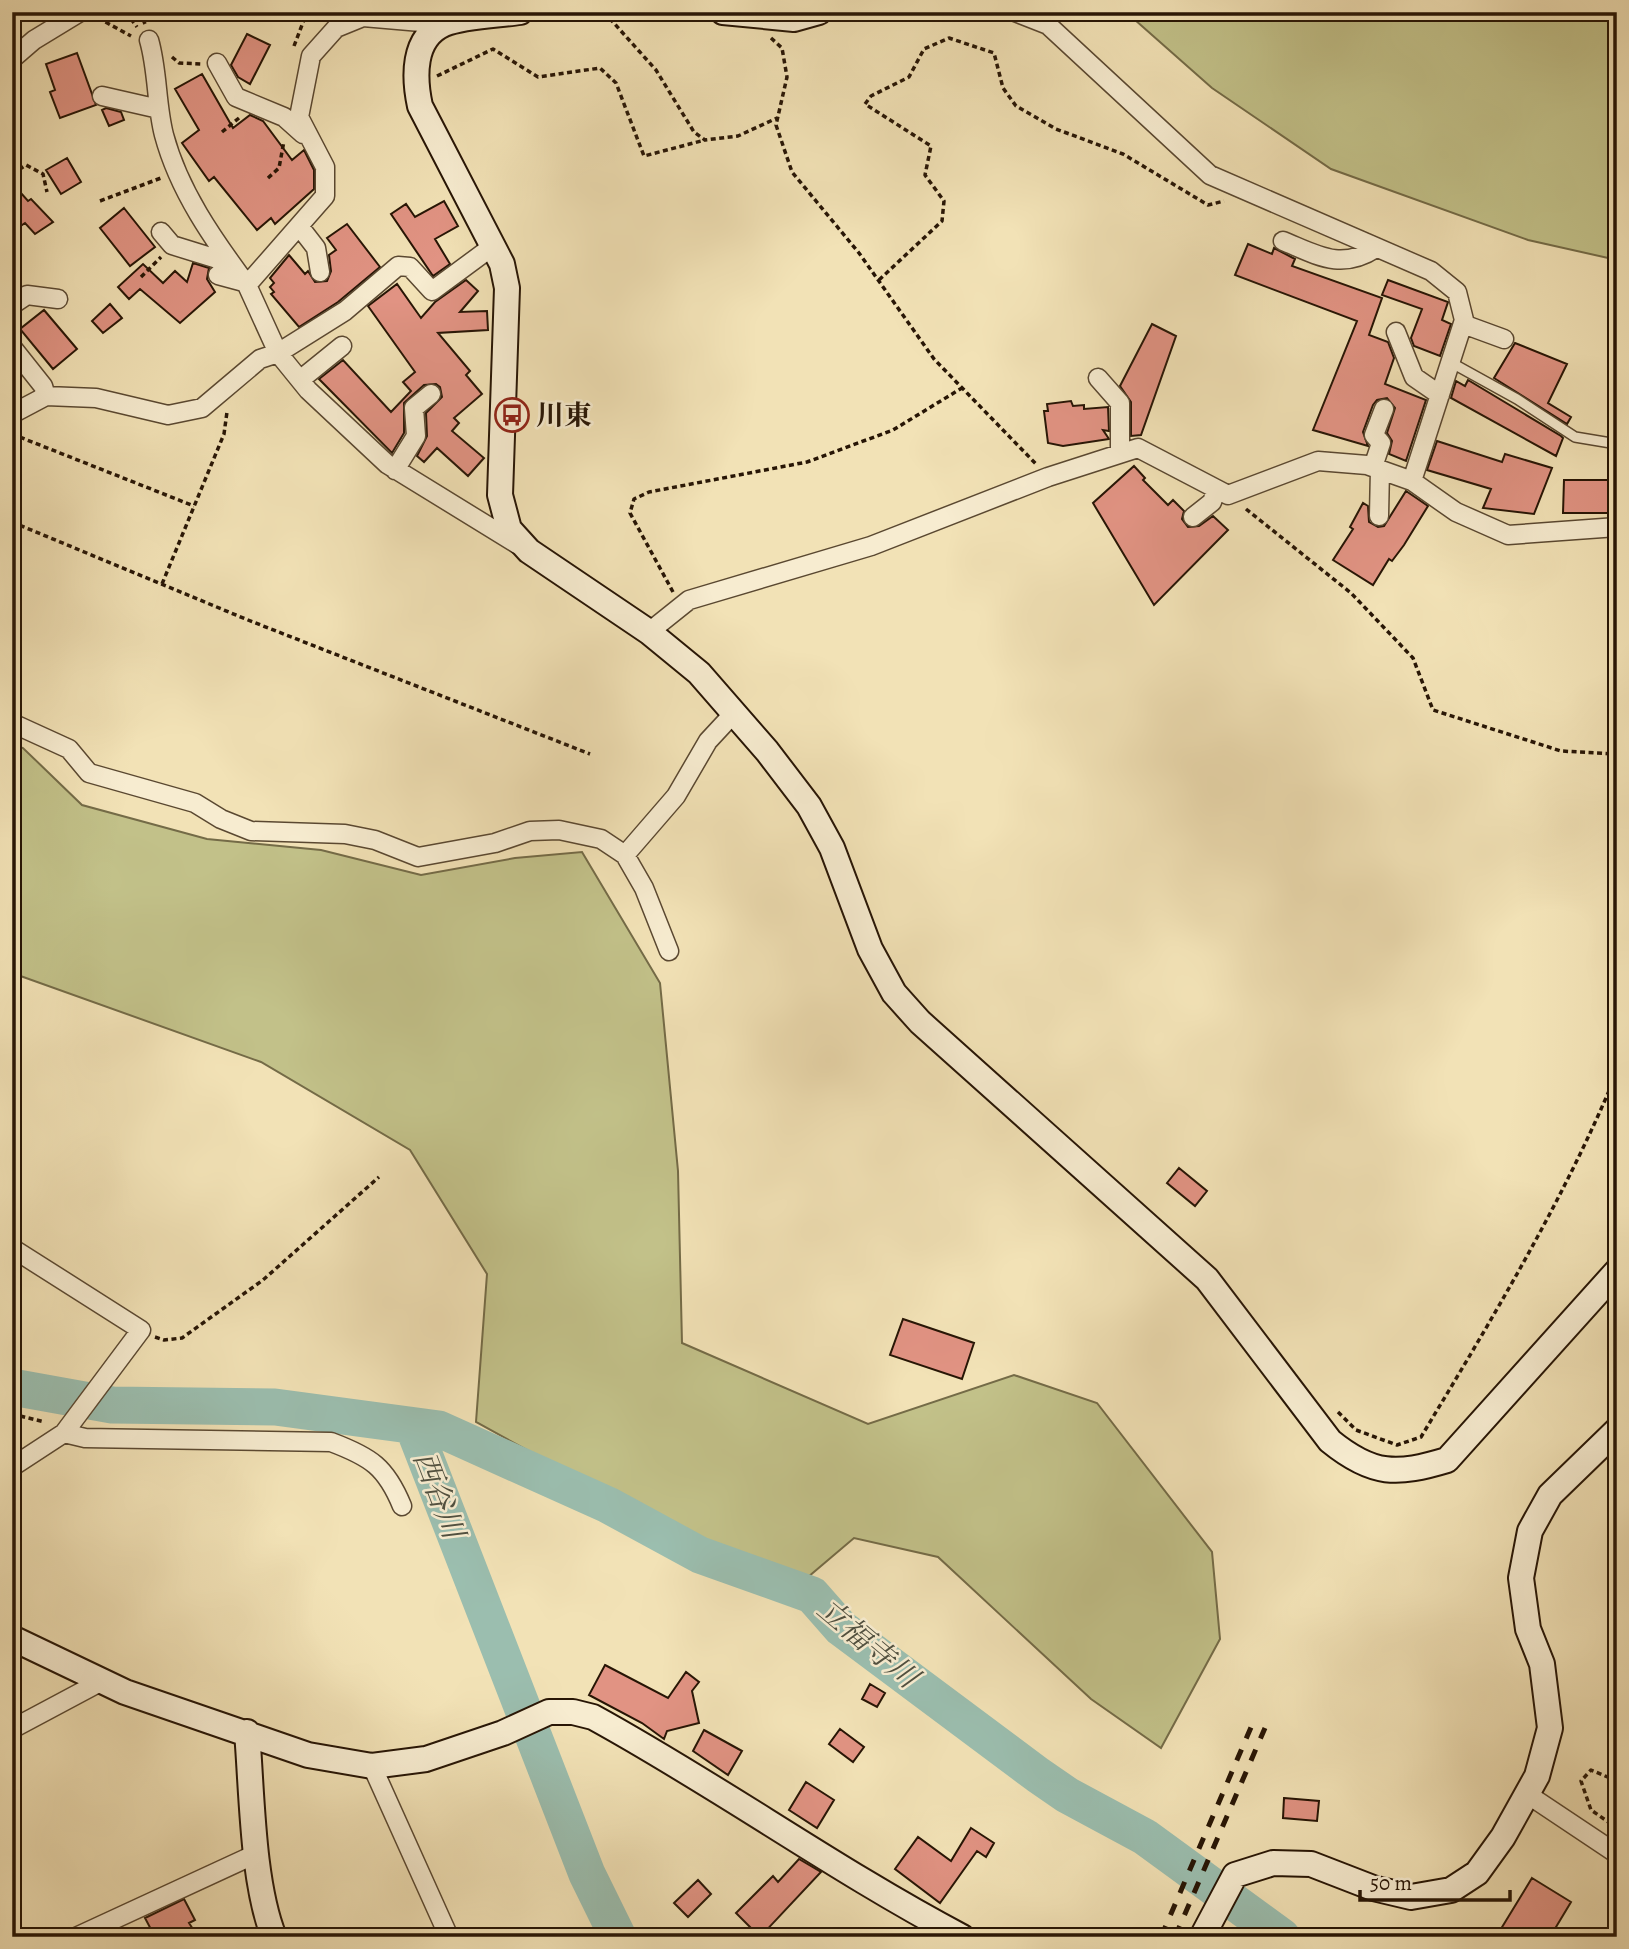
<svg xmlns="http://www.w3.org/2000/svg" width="1629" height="1949" viewBox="0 0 1629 1949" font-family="Alegreya,'Noto Serif JP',serif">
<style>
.green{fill:#c2c189;stroke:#746b47;stroke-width:2}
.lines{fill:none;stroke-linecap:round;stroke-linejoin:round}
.river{stroke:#9bbeaf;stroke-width:37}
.building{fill:#e19383;stroke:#271505;stroke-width:2}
.lane-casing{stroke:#5a4831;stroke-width:12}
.street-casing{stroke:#5a4831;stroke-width:21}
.secondary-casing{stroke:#271505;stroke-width:28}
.path{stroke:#271505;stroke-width:3.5;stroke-dasharray:5 3.5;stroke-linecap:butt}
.lane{stroke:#f7ecd0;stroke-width:9}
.street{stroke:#f7ecd0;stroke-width:18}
.secondary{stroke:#f7ecd0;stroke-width:24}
.rail{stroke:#271505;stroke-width:5;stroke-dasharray:12 12;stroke-linecap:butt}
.labels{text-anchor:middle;stroke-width:5;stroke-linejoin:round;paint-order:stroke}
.poi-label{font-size:28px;font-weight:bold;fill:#271505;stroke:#f7ecd0;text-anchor:start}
.water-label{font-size:30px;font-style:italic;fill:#505040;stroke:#f7ecd0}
</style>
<rect width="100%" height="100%" fill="#f2e2b6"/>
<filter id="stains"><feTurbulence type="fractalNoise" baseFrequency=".00286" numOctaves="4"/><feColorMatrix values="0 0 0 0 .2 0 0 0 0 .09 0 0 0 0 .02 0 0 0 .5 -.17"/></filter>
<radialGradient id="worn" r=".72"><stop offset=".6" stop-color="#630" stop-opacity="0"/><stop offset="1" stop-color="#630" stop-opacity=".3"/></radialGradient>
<path class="green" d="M1126 12H1559L1617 22V260L1528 240 1331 169 1212 88Z
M12 744 23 748 82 805 207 839 321 850 421 875 515 858 582 852 660 983 678 1171 682 1343 868 1424 1014 1375 1097 1403 1212 1552 1220 1639 1161 1748 1091 1699 938 1557 854 1538 795 1588 697 1543 476 1422 487 1274 410 1150 261 1062 12 973Z"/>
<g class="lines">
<path class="river" d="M12 1387 112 1405 275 1407 439 1429 608 1505 700 1555 812 1595 841 1628 1038 1775 1067 1795 1145 1837 1282 1937
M413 1426 587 1874 618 1937"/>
</g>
<path class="building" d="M247 34 270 45 250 84 238 77 231 65Z
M77 53 96 105 60 118 50 92 55 90 46 64Z
M202 74 233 128 250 115 263 121 292 160 304 150 314 170V189L275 224 271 218 257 230 214 177 209 181 182 143 199 130 175 89Z
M106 108 121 112 124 120 109 126 102 110Z
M67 158 81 182 61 194 46 170Z
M12 183 28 201 31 199 53 222 35 234 25 223 12 232Z
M444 201 458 226 435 239 450 264 433 276 391 214 406 204 415 217Z
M124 208 155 247 130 266 100 228Z
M347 224 380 267 338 302 299 327 271 294 274 292 270 287 274 283 270 278 289 255 305 274 308 271 315 282 327 281 331 271 329 255 336 250 327 238Z
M1248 244 1272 254 1274 248 1295 259 1292 266 1382 298 1369 335 1388 342 1394 358 1385 384 1426 400 1406 461 1389 454 1392 441 1387 433 1395 408 1387 398 1377 400 1373 405 1363 432 1368 446 1313 430 1357 321 1235 275Z
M193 263 209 268 207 279 215 292 180 323 140 289 129 299 118 287 143 264 163 283 175 271 187 282Z
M466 280 478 291 460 312 487 311 488 330 438 333 470 371 466 375 482 394 454 418 459 423 452 431 484 458 468 476 437 448 424 462 417 456 427 436 426 413 442 397 440 387 436 384 424 385 404 403V433L392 453 319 379 343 360 391 412 411 391 403 382 415 372 368 306 397 284 421 318 435 302Z
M1388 280 1448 302 1442 320 1451 324 1440 356 1414 346 1411 338 1422 309 1382 295Z
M110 304 122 318 103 333 92 321Z
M44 310 77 349 53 369 20 329Z
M1152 324 1176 336 1141 435 1131 436V402L1120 386Z
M1515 343 1567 364 1548 403 1571 417 1567 424 1494 378Z
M1468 380 1561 436 1563 438 1556 456 1451 398 1456 381 1465 386Z
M1071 401 1073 406 1084 405V409L1108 407 1109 431 1103 430 1109 439 1063 446 1048 443 1044 411H1048L1047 404Z
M1437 441 1502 462 1505 454 1552 468 1534 514 1483 508 1491 489 1427 470Z
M1134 466 1145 478 1143 480 1168 505 1173 500 1184 511 1182 519 1188 527 1199 526 1213 516 1228 530 1154 605 1093 503Z
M1564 480H1608V513H1563Z
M1406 491 1428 506 1404 545 1392 561 1389 559 1373 585 1333 560 1353 529 1350 527 1363 503 1368 506 1369 522 1378 527 1384 526Z
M1179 1168 1207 1191 1195 1206 1167 1183Z
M903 1319 974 1343 962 1379 890 1355Z
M605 1665 668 1698 686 1672 699 1682 692 1691 699 1723 667 1731 664 1739 642 1723 589 1695Z
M870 1684 885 1693 877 1707 862 1699Z
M840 1729 864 1747 853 1762 829 1744Z
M704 1730 742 1751 728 1775 693 1751Z
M806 1782 834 1800 817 1828 789 1810Z
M1284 1798 1319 1801 1317 1821 1283 1818Z
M971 1828 994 1843 986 1857 977 1851 940 1903 895 1869 918 1837 951 1861Z
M799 1859 821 1872 760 1937 736 1913 773 1876 778 1882Z
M1532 1878 1571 1902 1550 1937H1496Z
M698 1880 711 1894 688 1917 674 1903Z
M184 1899 195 1920 189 1923 198 1937H155L145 1918Z"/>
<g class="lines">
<g class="lane-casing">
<path id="lane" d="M1450 362 1517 399 1575 437 1617 444"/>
</g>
<g class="street-casing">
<path id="street" d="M1015 12 1048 25 1210 175 1431 271 1457 292 1464 320 1412 481
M444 24 363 17 336 28 311 56 299 117 325 167V196L247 285 278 353 308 390 387 464 517 544
M149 40C158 71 156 104 164 135 179 191 213 239 247 285
M12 59 34 40 80 12
M217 63 236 97 284 117 303 134
M102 96 159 109
M299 226 316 248 320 272
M161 232 172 245 230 263
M1283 241C1317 255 1341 271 1376 248
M218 275 244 282
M12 305 27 295 58 299
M1463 324 1504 339
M1396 332 1414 377 1440 395
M12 347 43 386 46 396
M1098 378 1120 403V453
M300 380 342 346
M12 414 46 396 96 398 168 415 202 408 260 359 278 353 345 311 398 266 410 267 432 291 493 246
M1373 467 1381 443 1374 435 1384 409
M395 470 416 436 414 408 431 394
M1379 516 1380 469
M1193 517 1212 502 1216 490
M649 632 689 600 871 546 1048 477 1138 448 1228 495 1318 461 1367 465 1412 481 1456 512 1508 535 1617 527
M12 723 69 749 89 773 195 803 221 819 251 831 345 834 375 840 418 857 495 843 530 831 559 830 601 839 625 855 676 796 708 741 734 713
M625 855 644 888 669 951
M12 1248 141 1330 64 1433 12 1467
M64 1433 85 1438 331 1442C371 1457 386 1467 402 1506
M12 1729 102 1681
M372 1766 449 1937
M1527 1794 1617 1854
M76 1937 258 1853"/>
</g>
<g class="secondary-casing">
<path id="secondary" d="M520 12C499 15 463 16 444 24 412 38 414 78 420 106L502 264 507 288 500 495 509 529 529 551 649 632 699 673 767 751 809 806 832 848 870 949 894 993 920 1022 1207 1279 1330 1441C1373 1476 1397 1475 1447 1460L1617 1271
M723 12 794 19 819 12
M12 1638 125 1692 308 1755 372 1766 426 1759 503 1733 549 1712H573L593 1717C719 1786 835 1870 962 1937
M247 1732C252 1792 252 1882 274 1937
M1202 1937 1235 1875 1273 1863 1311 1864 1373 1888 1411 1897 1451 1890 1477 1873 1503 1837 1537 1776 1550 1728 1542 1664 1528 1629 1521 1578 1530 1531 1550 1495 1617 1430"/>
</g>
<path class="path" d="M126 12 137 27
M140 12 145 24
M604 12 656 70 694 132 705 140 738 136 777 118
M98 18 131 36
M771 38 782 48 787 77 776 125 792 172 859 253 934 359 1036 464
M294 46 307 12
M172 57 179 63 201 64
M437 76 493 49 538 77 600 68 616 83 644 156 705 140
M222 132 239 118
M12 174 26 165 43 174 47 192
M268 178 279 168 284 141
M100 201 161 178
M141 277 161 257
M879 280 942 221 944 201 925 175 931 146 865 104 871 96 909 77 924 49 949 38 994 53 1003 88 1016 106 1056 129 1123 154 1208 205 1224 201
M12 434 194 506
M1246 509 1351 593 1413 658 1433 710 1561 751 1617 754
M12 522 248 620 590 754
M162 584 224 434 227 412
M673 592 630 513 634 499 649 492 807 462 893 430 962 388
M155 1337 164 1340 182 1338 263 1280 379 1177
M1338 1412 1356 1430 1397 1445 1421 1437C1492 1319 1564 1200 1617 1072
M12 1414 45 1422
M1617 1781 1591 1770 1581 1781 1591 1810 1617 1828"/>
<use href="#lane" class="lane"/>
<use href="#street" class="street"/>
<use href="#secondary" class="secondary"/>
<path class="rail" d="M1161 1937 1252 1725
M1175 1937 1265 1728"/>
</g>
<defs>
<g id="bus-ring" transform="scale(1.75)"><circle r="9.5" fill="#f7ecd0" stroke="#8f2418" stroke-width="1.5"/><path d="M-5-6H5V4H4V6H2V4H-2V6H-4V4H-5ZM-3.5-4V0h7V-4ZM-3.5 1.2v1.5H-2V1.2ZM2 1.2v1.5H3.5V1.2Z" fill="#8f2418"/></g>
</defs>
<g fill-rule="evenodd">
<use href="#bus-ring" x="512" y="415"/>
</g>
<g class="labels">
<g class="poi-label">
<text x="536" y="425">川東</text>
</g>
<g class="water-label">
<text transform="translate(439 1495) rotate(69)" y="10">西谷川</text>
<text transform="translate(868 1643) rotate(40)" y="10">立福寺川</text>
</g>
</g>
<rect width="1629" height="1949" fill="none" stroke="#f2e2b6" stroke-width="42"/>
<rect x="14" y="14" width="1601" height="1921" fill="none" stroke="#271505" stroke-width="3.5"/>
<rect x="21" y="21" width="1587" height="1907" fill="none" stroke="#271505" stroke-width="2"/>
<path d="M1360 1890v10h150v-10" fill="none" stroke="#271505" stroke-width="3.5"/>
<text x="1370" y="1890" font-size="21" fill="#271505" stroke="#f7ecd0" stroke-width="5" paint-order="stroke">50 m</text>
<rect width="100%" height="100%" filter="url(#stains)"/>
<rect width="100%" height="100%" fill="url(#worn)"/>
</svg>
